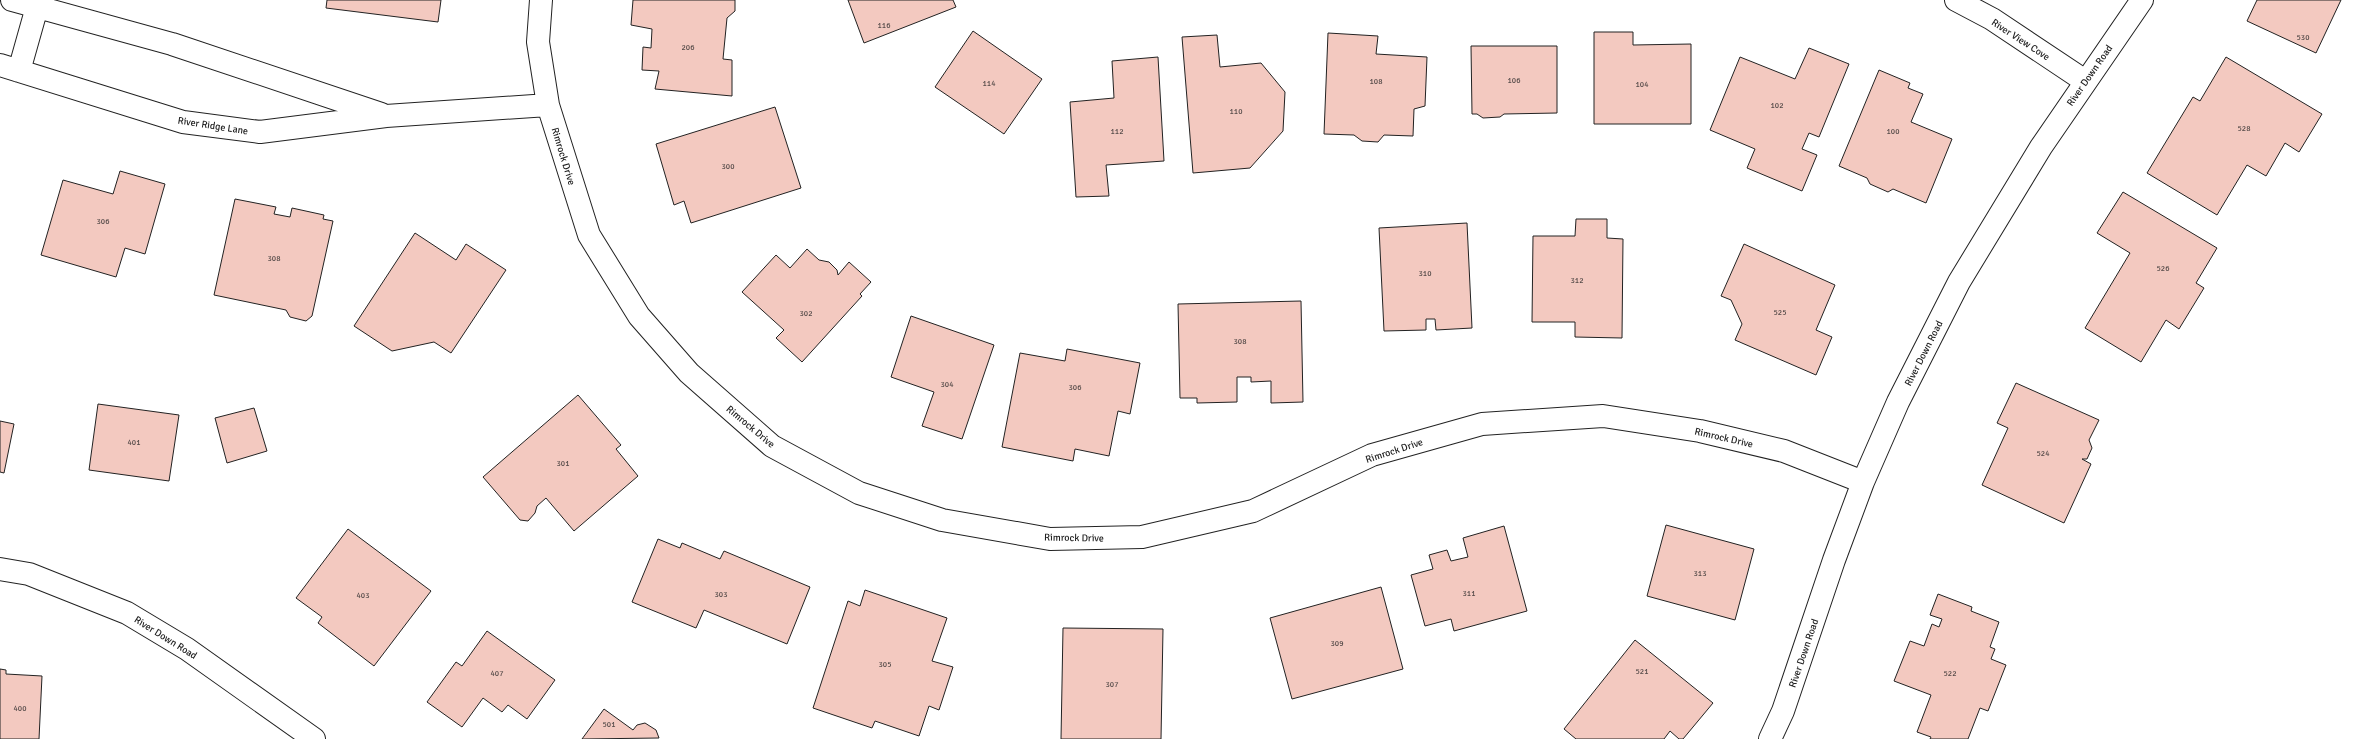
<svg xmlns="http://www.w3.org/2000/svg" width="2371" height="739" viewBox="0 0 2371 739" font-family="Signika,sans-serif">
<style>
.building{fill:#f3c9c0;stroke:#222}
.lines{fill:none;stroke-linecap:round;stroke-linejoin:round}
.minor-casing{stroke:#222;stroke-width:24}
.minor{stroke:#fff;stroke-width:22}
.labels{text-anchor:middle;stroke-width:3;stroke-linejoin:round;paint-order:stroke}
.number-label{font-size:8px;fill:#564c4a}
.street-label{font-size:10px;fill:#222;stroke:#fff}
</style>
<rect width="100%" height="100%" fill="#fff"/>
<path class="building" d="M327 0H441L438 22 326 8Z
M633 0H735V11L727 18 723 59 732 60V96L655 89 659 71 642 70 643 47 651 48 652 29 631 25Z
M848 0H953L956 7 864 43Z
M2257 0H2341L2316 53 2247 21Z
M973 31 1042 79 1004 134 935 87Z
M1594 32H1633V45L1691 44V124H1594Z
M1328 33 1378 36 1376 54 1427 57 1425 106 1414 109 1413 136 1384 135 1378 142 1362 141 1354 135 1324 134Z
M1217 35 1220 67 1261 63 1285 92 1283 131 1250 168 1193 173 1182 37Z
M1471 46H1557V113L1504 114 1500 117 1483 118 1477 114H1472Z
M1809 48 1849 64 1819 137 1809 133 1802 149 1817 155 1802 191 1747 168 1755 149 1710 130 1740 57 1795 79Z
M1158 57 1164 161 1106 165 1109 196 1076 197 1070 102 1114 98 1112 61Z
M2226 57 2322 114 2299 152 2285 143 2266 176 2247 165 2217 215 2147 173 2193 97 2200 101Z
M1879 70 1910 83 1908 88 1923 94 1911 122 1952 139 1926 203 1893 189 1888 192 1870 184 1867 178 1839 166Z
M775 107 801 188 691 223 684 201 674 205 656 144Z
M120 171 165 184 145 254 125 248 116 277 41 255 63 180 113 194Z
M2123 192 2217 248 2196 283 2204 288 2179 329 2166 320 2141 362 2085 328 2130 253 2097 233Z
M235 199 276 207 274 214 290 217 292 208 324 215 323 219 333 221 312 316 306 321 290 317 286 310 214 295Z
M1576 219H1607V238L1623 239 1622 338 1575 337V322H1532L1533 236H1575Z
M1467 223 1472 328 1436 330 1435 319H1426V330L1384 331 1379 228Z
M415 233 456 260 466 244 506 270 451 353 434 342 392 351 354 326Z
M1744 244 1835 285 1816 330 1832 337 1816 375 1735 340 1742 324 1731 300 1721 296Z
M807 249 819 260 829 262 837 270 838 275 849 262 871 282 860 294 862 296 802 362 776 338 784 330 742 292 776 255 790 268Z
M1301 301 1303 402 1271 403V381L1251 382V377H1237V402L1197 403V398H1180L1178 304Z
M911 316 994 345 962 439 922 426 934 392 891 377Z
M1067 349 1140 363 1130 414 1118 411 1109 456 1075 449 1073 461 1002 447 1020 353 1065 361Z
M2016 383 2099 420 2089 440 2092 448 2087 459H2082L2091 464 2064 523 1982 485 2008 428 1997 423Z
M578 395 621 445 616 449 638 476 574 531 546 498 537 506 535 513 528 521 520 520 483 477Z
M98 404 179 415 169 481 89 470Z
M254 408 267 451 227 463 215 418Z
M0 421 14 424 4 473 0 472Z
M1666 525 1754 549 1735 620 1647 596Z
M1504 526 1527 611 1454 631 1451 619 1425 626 1411 575 1433 569 1429 555 1447 550 1451 561 1468 557 1463 538Z
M348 529 431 591 374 666 318 623 322 617 296 598Z
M658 539 680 548 682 543 720 559 724 551 810 587 787 644 704 610 696 628 632 602Z
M1381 587 1403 669 1292 699 1270 618Z
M865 590 947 618 932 661 953 667 939 710 929 706 919 736 875 721 872 728 813 708 848 601 860 606Z
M1938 594 1972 607 1971 611 1999 622 1990 647 1995 649 1991 659 2006 665 1988 711 1980 708 1968 739H1930L1931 737 1917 732 1931 695 1894 681 1910 641 1924 646 1932 624 1939 627 1942 619 1930 615Z
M1063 628 1163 629 1161 739H1061Z
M487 631 555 680 527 719 508 705 502 712 483 698 462 727 427 702 456 662 462 666Z
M1635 640 1713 703 1683 739H1679L1670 731 1664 739H1576L1564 729Z
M0 669 6 670V674L42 676 39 739H0Z
M604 709 633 730 637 725 645 723 656 730 659 738 582 739Z"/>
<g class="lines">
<g class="minor-casing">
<path id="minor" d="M12 0 172 44 381 114
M541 0 538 42 548 105 589 235 639 316 689 373 772 446 859 493 942 520 1050 539 1142 537 1253 511 1372 455 1482 424 1603 416 1700 431 1784 451 1863 482
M1956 0 1992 19 2085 81
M0 65 183 122 260 132 386 116 548 105
M19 71 37 7
M0 569 29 574 127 613 187 649 314 739
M1770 739 1783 711 1834 560 1863 482 1898 402 1959 282 2041 147 2142 0"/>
</g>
<use href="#minor" class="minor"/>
</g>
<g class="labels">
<g class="number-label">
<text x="884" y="28">116</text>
<text x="2303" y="40">530</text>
<text x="688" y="50">206</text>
<text x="1514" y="83">106</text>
<text x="1376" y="84">108</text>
<text x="989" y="86">114</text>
<text x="1642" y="87">104</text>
<text x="1777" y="108">102</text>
<text x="1236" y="114">110</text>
<text x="2244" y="131">528</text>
<text x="1117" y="134">112</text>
<text x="1893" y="134">100</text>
<text x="728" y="169">300</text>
<text x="103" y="224">306</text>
<text x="274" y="261">308</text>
<text x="2163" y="271">526</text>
<text x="1425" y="276">310</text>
<text x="1577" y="283">312</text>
<text x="1780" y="315">525</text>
<text x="806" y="316">302</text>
<text x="1240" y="344">308</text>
<text x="947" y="387">304</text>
<text x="1075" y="390">306</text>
<text x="134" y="445">401</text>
<text x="2043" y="456">524</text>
<text x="563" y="466">301</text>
<text x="1700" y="576">313</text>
<text x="1469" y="596">311</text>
<text x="721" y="597">303</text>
<text x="363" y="598">403</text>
<text x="1337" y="646">309</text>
<text x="885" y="667">305</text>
<text x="1642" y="674">521</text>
<text x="497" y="676">407</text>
<text x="1950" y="676">522</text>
<text x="1112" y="687">307</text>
<text x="20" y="711">400</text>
<text x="609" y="727">501</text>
</g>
<g class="street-label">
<text transform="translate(2021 39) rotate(33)" y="4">River View Cove</text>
<text transform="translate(2089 75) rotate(-55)" y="4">River Down Road</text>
<text transform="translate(213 125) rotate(9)" y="4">River Ridge Lane</text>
<text transform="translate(564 156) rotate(73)" y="4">Rimrock Drive</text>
<text transform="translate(1923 353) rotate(-63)" y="4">River Down Road</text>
<text transform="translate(751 426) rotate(40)" y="4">Rimrock Drive</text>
<text transform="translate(1724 437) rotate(13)" y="4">Rimrock Drive</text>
<text transform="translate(1394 450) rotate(-18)" y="4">Rimrock Drive</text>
<text transform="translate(1074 537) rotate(1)" y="4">Rimrock Drive</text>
<text transform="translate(166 637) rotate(32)" y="4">River Down Road</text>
<text transform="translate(1803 653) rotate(-71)" y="4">River Down Road</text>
</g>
</g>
</svg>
